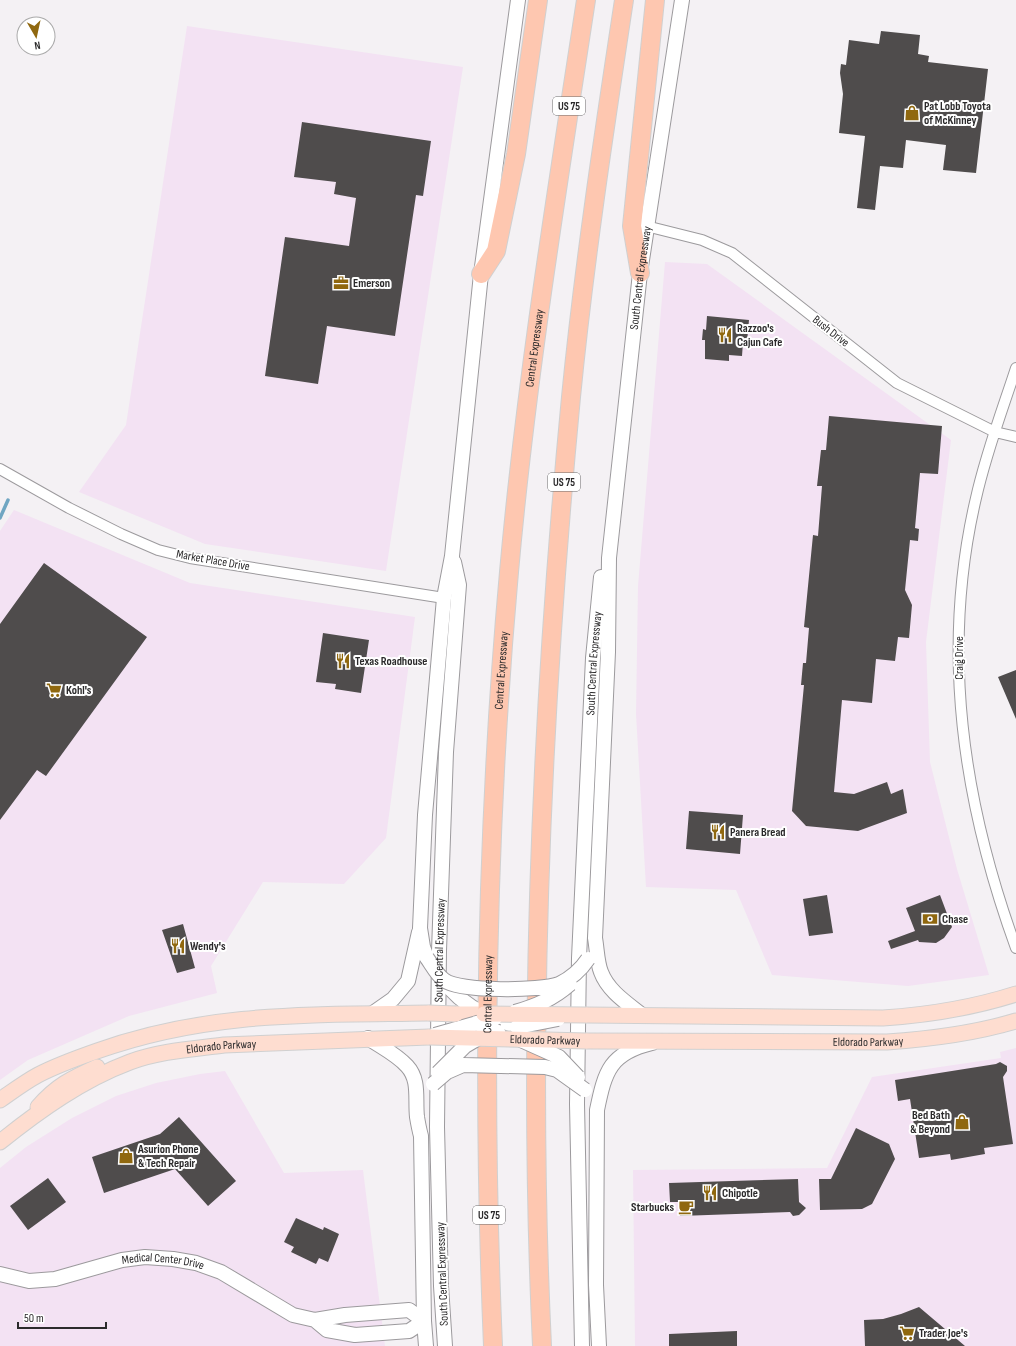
<svg xmlns="http://www.w3.org/2000/svg" width="1016" height="1346" viewBox="0 0 1016 1346" font-family="'Sofia Sans Condensed',sans-serif">
<style>
.commercial{fill:#f3e2f3}
.lines{fill:none;stroke-linecap:round;stroke-linejoin:round}
.stream{stroke:#70a6c2;stroke-width:3.5}
.building{fill:#4f4c4c}
.street-casing{stroke:#9c9a9d;stroke-width:12}
.secondary-casing{stroke:#9c9a9d;stroke-width:16}
.primary-casing{stroke:#d0d0d0;stroke-width:17}
.highway-casing{stroke:#d0d0d0;stroke-width:20}
.street{stroke:#fff;stroke-width:10}
.secondary{stroke:#fff;stroke-width:14}
.primary{stroke:#feddd0;stroke-width:15}
.highway{stroke:#fec7b0;stroke-width:18}
.secondary-bridge-casing{stroke:#9c9a9d;stroke-width:16;stroke-linecap:butt}
.primary-bridge-casing{stroke:#d0d0d0;stroke-width:17;stroke-linecap:butt}
.secondary-bridge{stroke:#fff;stroke-width:14}
.primary-bridge{stroke:#feddd0;stroke-width:15}
.labels{text-anchor:middle;stroke-width:4;stroke-linejoin:round;paint-order:stroke}
.shield{fill:#fff;stroke:#6b6a6b;stroke-width:1}
.shield-label{font-size:11px;font-weight:bold;fill:#2b2a2b}
.poi-label{font-size:12px;font-weight:bold;fill:#2b2a2b;stroke:#fff;text-anchor:start}
.street-label{font-size:12px;fill:#2b2a2b;stroke:#fff}
</style>
<rect width="100%" height="100%" fill="#f4f1f4"/>
<path class="commercial" d="M187 26 463 67 386 571 205 544 79 492 126 425Z
M665 262 707 264 951 440 926 642 930 762 957 869 989 975 908 986 772 975 736 890 646 887 636 714 638 586Z
M14 510 190 583 415 617 386 838 344 884 263 882 211 966 217 993 129 1016 28 1060 0 1080V531Z
M1016 1048V1346H635L633 1170 827 1168 872 1077 1001 1058 1000 1052Z
M225 1071 284 1173 363 1170 385 1346H0V1168L26 1147 72 1118 116 1096 156 1083 200 1074Z"/>
<g class="lines">
<path class="stream" d="M0 518 8 500"/>
</g>
<path class="building" d="M881 31 920 35 918 54 929 56 928 62 988 69 976 173 943 170 946 145 906 140 903 168 880 166 875 210 857 208 865 136 839 133 843 94 840 73 841 64 846 65 849 40 879 44Z
M302 122 431 141 423 196 416 195 395 336 327 326 318 384 265 376 285 237 349 246 356 198 334 194 336 182 294 177Z
M707 316 749 320 747 342H743L742 356 729 355V361L705 359V340H702L703 329 706 330Z
M829 416 942 426 938 474 920 473 915 528 919 529 918 541 910 540 905 590 912 605 909 638 898 637 895 661 876 659 872 703 842 700 834 792 854 794 887 782 891 794 903 789 907 813 858 831 806 826 792 811 804 685H801L803 663H806L809 628 804 627 813 535 818 536 822 486H817L821 450H826Z
M44 563 147 637 46 776 37 770 0 820V624Z
M323 633 369 640 361 693 335 689 336 684 316 682Z
M1016 670V719L998 677Z
M689 811 743 815 740 854 686 849Z
M827 895 833 933 809 936 803 899Z
M940 895 952 927 944 938 936 943 919 942 918 940 891 949 888 941 915 931 906 908Z
M183 924 195 968 177 973 162 930Z
M1000 1062 1007 1066V1071L1003 1077 1013 1144 984 1148 985 1154 951 1160 950 1154 919 1158 910 1099 898 1101 895 1080 996 1064Z
M179 1117 236 1181 208 1206 175 1169 104 1193 92 1157 160 1134Z
M856 1128 889 1144 895 1159 872 1204 862 1209 820 1210 819 1179H831Z
M48 1178 66 1202 28 1230 10 1206Z
M798 1179 799 1202 806 1208 799 1215 793 1216 790 1212 680 1216 679 1202H670L669 1183Z
M296 1218 323 1230 324 1227 339 1234 328 1262 319 1258 316 1264 291 1252 294 1247 284 1242Z
M919 1307 965 1346H865L864 1320 883 1319 901 1314Z
M737 1331V1346H669V1334Z"/>
<g class="lines">
<g class="street-casing">
<path id="street" d="M646 226 702 240 732 253 897 383 995 432 1016 437
M1016 368C1002 411 986 453 976 498 940 651 963 802 1016 948
M0 469 69 508 121 534 158 550 190 558 444 598"/>
</g>
<g class="secondary-casing">
<g id="secondary">
<path d="M427 958 423 947 420 928 425 815 444 598 452 556 481 274 518 0"/>
<path d="M443 980C454 995 468 1006 484 1014"/>
<path d="M373 1013 393 999 408 981 419 932"/>
<path id="s1" d="M642 1015C627 1003 608 991 601 972 597 962 597 949 595 938L608 652 609 558 640 273 682 0"/>
<path d="M495 1018 517 1027"/>
<path d="M368 1038C381 1047 396 1054 407 1066 420 1080 415 1099 417 1117 418 1123 419 1129 421 1136L424 1321 426 1346"/>
<path id="s2" d="M0 1274 29 1281 55 1279 122 1260 145 1257 173 1259 196 1263 221 1272 293 1315 315 1320 345 1315 409 1310 424 1321 409 1331 355 1335 327 1330 315 1320"/>
<path id="s3" d="M445 1346 441 1286 437 1127 439 951 446 752 459 585 454 562"/>
<path id="s4" d="M582 1346 577 1104 579 958 593 658 601 577"/>
<path d="M599 1346 596 1285 597 1110C605 1071 610 1053 652 1043"/>
</g>
</g>
<g class="primary-casing">
<g id="primary">
<path d="M456 1014H484"/>
<path d="M586 1015 883 1018C929 1015 972 1008 1016 994"/>
<path id="s5" d="M586 1041 887 1042C931 1039 973 1034 1016 1021"/>
<path d="M0 1100C13 1091 25 1082 38 1075 57 1065 77 1058 97 1051 209 1011 312 1015 429 1013"/>
<path d="M38 1107C56 1086 72 1078 97 1067"/>
<path id="s6" d="M0 1142C40 1110 82 1080 130 1062 159 1051 193 1049 224 1045L429 1037"/>
</g>
</g>
<g class="highway-casing">
<g id="highway">
<path d="M640 273 632 226 655 0"/>
<path d="M481 274 496 251 516 154 538 0"/>
<path id="s7" d="M493 1346C482 1088 486 829 509 572 526 380 557 190 586 0"/>
<path d="M542 1346C527 1029 541 713 571 397 584 264 604 132 624 0"/>
</g>
</g>
<use href="#street" class="street"/>
<use href="#secondary" class="secondary"/>
<use href="#primary" class="primary"/>
<use href="#highway" class="highway"/>
<g class="secondary-bridge-casing">
<path id="secondary-bridge" d="M427 958C432 965 437 975 444 980 459 992 541 991 559 984 572 978 580 971 588 959
M515 1012C536 1006 553 999 570 984
M476 1023 498 1032
M517 1027 558 1019
M435 1035 495 1018
M521 1040 559 1057 578 1077
M438 1073 465 1046 482 1036
M433 1084 447 1072 463 1065 545 1067 557 1070 585 1090"/>
</g>
<g class="primary-bridge-casing">
<g id="primary-bridge">
<path d="M429 1013 456 1014"/>
<path d="M484 1014 586 1015"/>
<path id="s8" d="M429 1037 586 1041"/>
</g>
</g>
<use href="#secondary-bridge" class="secondary-bridge"/>
<use href="#primary-bridge" class="primary-bridge"/>
</g>
<defs>
<g id="shop-bare" transform="scale(1.2)"><path d="M-5-2.5h2.3a2.7 3.5 0 0 1 5.4 0H5L5.5 6h-11ZM-1.5-2.5h3a1.5 2.3 0 0 0-3 0Z" fill="#90680f" stroke="#fff" stroke-width="2.5" paint-order="stroke"/></g>
<g id="office-bare" transform="scale(1.2)"><path d="M-6-3h4V-5.5h4V-3h4V5H-6ZM-1-4.5V-3h2v-1.5ZM-6 0V1H6V0Z" fill="#90680f" stroke="#fff" stroke-width="2.5" paint-order="stroke"/></g>
<g id="restaurant-bare" transform="scale(1.2)"><path d="M-5-6h1v4h1v-4h1v4h1v-4h1v5L-1.5 .5V6h-2V.5L-5-1ZM5-6V6H3V1.5H1.5Q1.5-4 5-6Z" fill="#90680f" stroke="#fff" stroke-width="2.5" paint-order="stroke"/></g>
<g id="supermarket-bare" transform="scale(1.2)"><path d="M-6-5.5h2.5l.6 2H6L4.5 2H-2.5L-4.4-4H-6ZM-1.5 3.2a1.3 1.3 0 1 0 .1 0ZM3 3.2a1.3 1.3 0 1 0 .1 0Z" fill="#90680f" stroke="#fff" stroke-width="2.5" paint-order="stroke"/></g>
<g id="bank-bare" transform="scale(1.2)"><path d="M-6-4H6V4H-6ZM0-2.3a2.3 2.3 0 1 0 0 4.6a2.3 2.3 0 1 0 0-4.6Z" fill="#90680f" stroke="#fff" stroke-width="2.5" paint-order="stroke"/></g>
<g id="cafe-bare" transform="scale(1.2)"><path d="M-5.5-4.5H6V0H3Q3 3.5 0 3.5H-2.5Q-5.5 3.5-5.5 0ZM3-3.2v2h1.7v-2ZM-6 4.5H4V6H-6Z" fill="#90680f" stroke="#fff" stroke-width="2.5" paint-order="stroke"/></g>
</defs>
<g fill-rule="evenodd">
<use href="#shop-bare" x="912" y="113"/>
<use href="#office-bare" x="341" y="283"/>
<use href="#restaurant-bare" x="725" y="335"/>
<use href="#restaurant-bare" x="343" y="661"/>
<use href="#supermarket-bare" x="54" y="690"/>
<use href="#restaurant-bare" x="718" y="832"/>
<use href="#bank-bare" x="930" y="919"/>
<use href="#restaurant-bare" x="178" y="946"/>
<use href="#shop-bare" x="962" y="1122"/>
<use href="#shop-bare" x="126" y="1156"/>
<use href="#restaurant-bare" x="710" y="1193"/>
<use href="#cafe-bare" x="686" y="1207"/>
<use href="#supermarket-bare" x="907" y="1333"/>
</g>
<g class="labels">
<g class="shield">
<rect x="553" y="97" width="32" height="18" rx="3"/>
<rect x="548" y="473" width="32" height="18" rx="3"/>
<rect x="473" y="1206" width="32" height="18" rx="3"/>
</g>
<g class="shield-label">
<text x="569" y="110">US 75</text>
<text x="564" y="486">US 75</text>
<text x="489" y="1219">US 75</text>
</g>
<g class="poi-label">
<text x="924" y="110">Pat Lobb Toyota<tspan x="924" dy="14">of McKinney</tspan></text>
<text x="353" y="287">Emerson</text>
<text x="737" y="332">Razzoo's<tspan x="737" dy="14">Cajun Cafe</tspan></text>
<text x="355" y="665">Texas Roadhouse</text>
<text x="66" y="694">Kohl's</text>
<text x="730" y="836">Panera Bread</text>
<text x="942" y="923">Chase</text>
<text x="190" y="950">Wendy's</text>
<text x="950" y="1119" text-anchor="end">Bed Bath<tspan x="950" dy="14">&amp; Beyond</tspan></text>
<text x="138" y="1153">Asurion Phone<tspan x="138" dy="14">&amp; Tech Repair</tspan></text>
<text x="722" y="1197">Chipotle</text>
<text x="674" y="1211" text-anchor="end">Starbucks</text>
<text x="919" y="1337">Trader Joe's</text>
</g>
<g class="street-label">
<text dy="4" stroke="none"><textPath href="#s1" startOffset="757">South Central Expressway</textPath></text>
<text transform="translate(831 331) rotate(38)" y="4">Bush Drive</text>
<text dy="4" stroke="none"><textPath href="#s7" startOffset="1000">Central Expressway</textPath></text>
<text transform="translate(213 560) rotate(10)" y="4">Market Place Drive</text>
<text transform="translate(959 658) rotate(-90)" y="4">Craig Drive</text>
<text dy="4" stroke="none"><textPath href="#s4" startOffset="683">South Central Expressway</textPath></text>
<text dy="4" stroke="none"><textPath href="#s7" startOffset="676">Central Expressway</textPath></text>
<text dy="4" stroke="none"><textPath href="#s3" startOffset="396">South Central Expressway</textPath></text>
<text dy="4" stroke="none"><textPath href="#s7" startOffset="352">Central Expressway</textPath></text>
<text dy="4" stroke="none"><textPath href="#s8" startOffset="116">Eldorado Parkway</textPath></text>
<text dy="4" stroke="none"><textPath href="#s5" startOffset="282">Eldorado Parkway</textPath></text>
<text dy="4" stroke="none"><textPath href="#s6" startOffset="246">Eldorado Parkway</textPath></text>
<text dy="4" stroke="none"><textPath href="#s2" startOffset="167">Medical Center Drive</textPath></text>
<text transform="translate(442 1274) rotate(-92)" y="4">South Central Expressway</text>
</g>
</g>
<g transform="translate(36 36) rotate(171)"><circle r="19" fill="#ffffff" stroke="#aaaaaa"/>
<path d="M0-3L7 15L0 10L-7 15Z" fill="#90680f"/>
<text y="-6" font-size="11" font-weight="bold" text-anchor="middle" fill="#2b2a2b">N</text>
</g>
<path d="M18 1322v6h88v-6" fill="none" stroke="#2b2a2b" stroke-width="2"/>
<text x="24" y="1322" font-size="12" fill="#2b2a2b" stroke="#ffffff" stroke-width="3" paint-order="stroke">50 m</text>
</svg>
